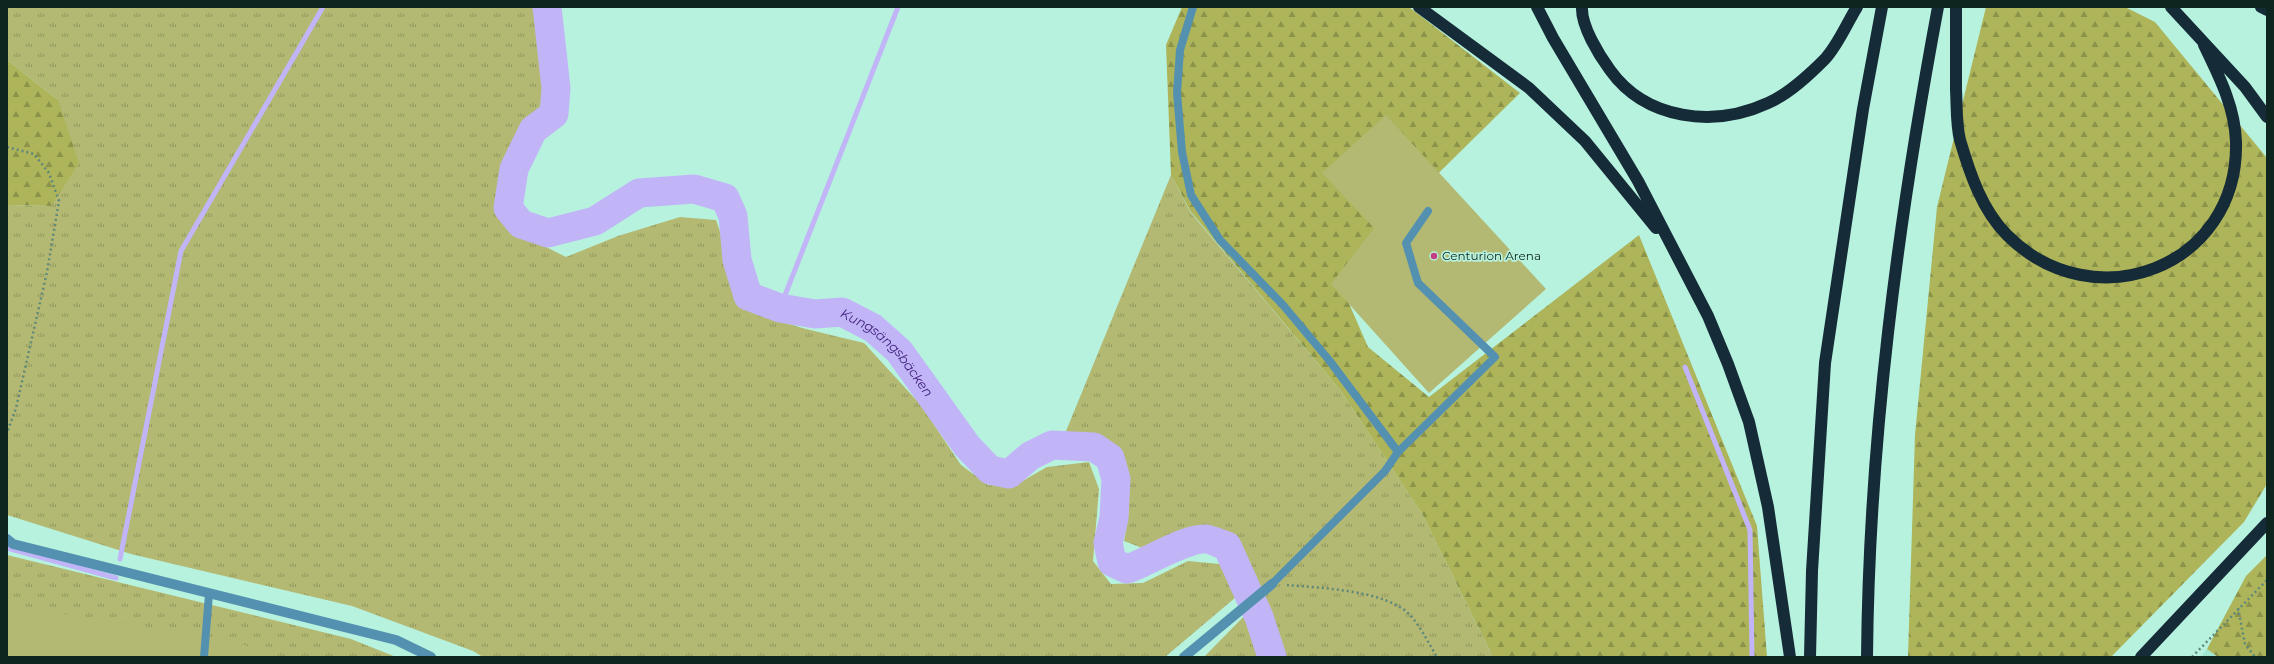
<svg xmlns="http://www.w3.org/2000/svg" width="2274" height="664" viewBox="0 0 2274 664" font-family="Montserrat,sans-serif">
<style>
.built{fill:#a3e7d1}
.grass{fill:url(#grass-tufts)}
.forest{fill:url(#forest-firs)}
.garden{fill:#b3b972}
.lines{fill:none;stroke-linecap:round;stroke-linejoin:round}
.stream{stroke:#c1b5f7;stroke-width:5}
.river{stroke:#c1b5f7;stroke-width:29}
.path{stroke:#5f887b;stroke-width:2.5;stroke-dasharray:2 3;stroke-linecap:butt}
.service{stroke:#5491b1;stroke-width:8}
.minor{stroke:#5491b1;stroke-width:10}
.motorway{stroke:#152b37;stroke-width:12}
.poi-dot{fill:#c33e82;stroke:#b7f2df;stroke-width:1.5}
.labels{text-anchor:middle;stroke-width:3.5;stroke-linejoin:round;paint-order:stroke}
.poi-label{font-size:12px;fill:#0d251e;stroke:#b7f2df;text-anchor:start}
.water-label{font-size:13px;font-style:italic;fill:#41217e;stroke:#b7f2df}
</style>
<defs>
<pattern id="grass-tufts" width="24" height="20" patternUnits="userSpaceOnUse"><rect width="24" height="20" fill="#b3b972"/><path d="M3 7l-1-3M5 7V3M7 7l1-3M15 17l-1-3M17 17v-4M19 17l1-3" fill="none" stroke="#90965d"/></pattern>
<pattern id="forest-firs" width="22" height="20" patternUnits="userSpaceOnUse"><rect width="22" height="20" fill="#adb459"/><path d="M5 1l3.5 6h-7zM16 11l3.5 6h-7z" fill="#8b9249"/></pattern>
</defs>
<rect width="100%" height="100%" fill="#b7f2df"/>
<path class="built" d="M2207 649 2218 657H2201Z"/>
<path class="grass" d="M7 7H544L552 92 513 157 498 209 528 238 566 257 618 236 680 217 716 220 733 269 758 315 806 329 864 343 920 404 961 465 988 485 1014 486 1047 467 1089 462 1099 489 1093 561 1111 584 1143 583 1188 561 1220 564 1242 592 1165 657H483L473 651 352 606 131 554 7 515V205L51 206 58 100 7 60Z
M1171 175 1191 213 1341 391 1422 514 1493 657H1278L1273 644 1265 604 1248 573 1237 542 1212 531 1177 534 1150 551 1124 541C1132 502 1131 483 1117 446L1096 438 1064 436Z
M7 555 351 639 396 657H7Z
M1251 609 1267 657H1204Z"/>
<path class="forest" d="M1182 7H1409L1520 93 1402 209 1344 292 1368 347 1429 397 1639 235 1757 526 1767 657H1493L1422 514 1341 391 1191 212 1171 175 1166 45Z
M1986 7H2125L2155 22 2267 158V484L2244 522 2111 657H1908L1915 435 1937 207Z
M7 60 58 100 79 163 51 206 7 205Z
M2267 555V657H2218L2207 649 2246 576Z"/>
<path class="garden" d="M1386 115 1546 289 1429 393 1331 284 1374 228 1322 173Z
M7 605 230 640 278 657H7Z"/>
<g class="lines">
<path class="stream" d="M780 308 898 7
M1685 367 1750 530 1752 657
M7 548 116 578
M120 559 181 251 323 7"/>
<path class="river" id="s1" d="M547 7 556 88 554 114 533 130 514 169 508 208 521 224 548 233 595 221 639 193 694 189 725 198 733 216 737 260 748 296 780 308 815 314 842 312 873 328 899 351 967 446 990 470 1009 474 1030 456 1052 445 1094 447 1110 458 1116 479 1114 518 1108 543 1112 562 1127 569C1146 563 1187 537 1206 539 1213 540 1220 544 1227 546L1259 617 1272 657"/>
<path class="path" d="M7 147 34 154 49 173 59 201 47 272 16 408 7 433
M1287 585C1321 588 1386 590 1410 615 1421 627 1429 644 1437 657
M2238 608 2245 644 2255 657
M2192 657 2267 580"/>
<path class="service" d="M1193 7 1180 50 1177 93 1182 152 1191 195 1220 240 1283 305 1329 360 1398 452 1385 471 1272 584
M1398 452 1495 357 1418 283 1406 243 1428 211
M204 657 209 594"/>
<path class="minor" d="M7 539 13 544 396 640 431 657
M1184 657 1272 584"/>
<path class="motorway" d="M1419 7 1529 88 1585 141 1656 228
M1537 7 1553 38 1638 181 1708 316 1728 364 1749 422 1768 507 1790 657
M1582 7C1581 26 1599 55 1610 70 1646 120 1714 128 1768 103 1789 94 1809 75 1825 59 1838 45 1847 23 1857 7
M1956 7C1956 35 1956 63 1956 90 1957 107 1956 124 1960 140 1970 174 1982 210 2007 235 2094 322 2239 267 2236 142 2235 107 2219 76 2204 45
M2171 7 2245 87 2267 117
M2261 7 2267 10
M1810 657 1812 571 1825 363 1863 109 1882 7
M1867 657C1869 439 1898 221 1938 7
M2141 657 2267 523"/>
</g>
<circle class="poi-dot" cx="1434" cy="256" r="4"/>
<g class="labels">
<g class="poi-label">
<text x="1442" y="260">Centurion Arena</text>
</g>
<g class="water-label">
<text dy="5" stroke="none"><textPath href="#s1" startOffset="714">Kungsängsbäcken</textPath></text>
</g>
</g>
<rect width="2274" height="664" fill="none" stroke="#0d251e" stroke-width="16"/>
</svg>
